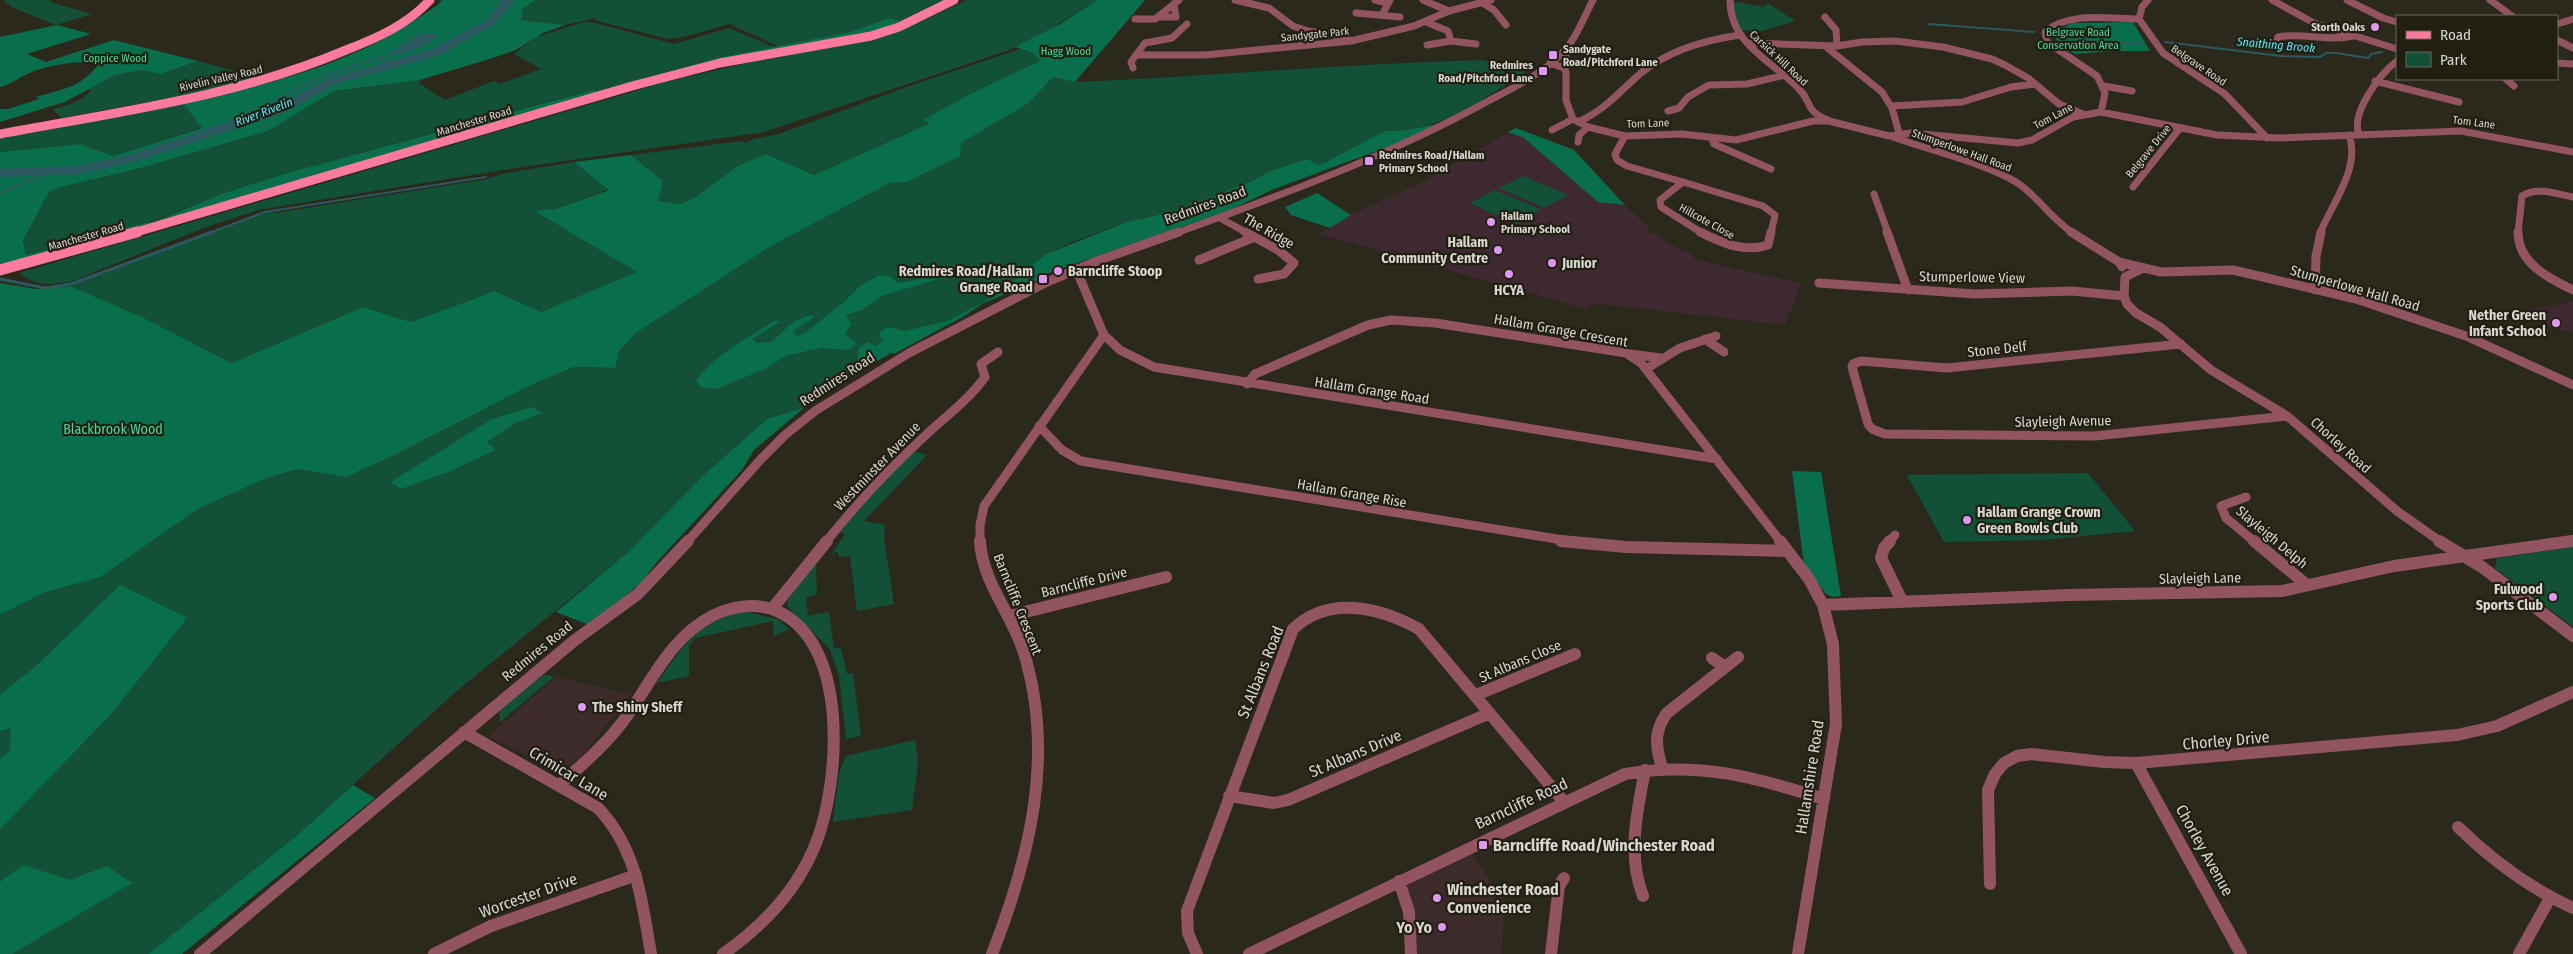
<svg xmlns="http://www.w3.org/2000/svg" width="2573" height="954" viewBox="0 0 2573 954" font-family="'Fira Sans Condensed',sans-serif">
<style>
.commercial{fill:#3d2a2b}
.education{fill:#3d292f}
.green{fill:#125138}
.forest{fill:#096e4b}
.water{fill:#2b595f}
.lines{fill:none;stroke-linecap:round;stroke-linejoin:round}
.stream-far1{stroke:#2b595f;stroke-width:2}
.stream{stroke:#2b595f;stroke-width:3}
.river{fill:#2b595f;fill-rule:evenodd}
.minor-far2{stroke:#935462;stroke-width:7}
.minor-far1{stroke:#935462;stroke-width:9}
.minor{stroke:#935462;stroke-width:12}
.tertiary-far2{stroke:#935462;stroke-width:7}
.tertiary-far1{stroke:#935462;stroke-width:9}
.tertiary{stroke:#935462;stroke-width:12}
.primary-far1{stroke:#fc7b9c;stroke-width:9}
.primary{stroke:#fc7b9c;stroke-width:11}
.poi-dot{fill:#de98f2;stroke:#211f12;stroke-width:2}
.labels{text-anchor:middle;stroke-width:4.5;stroke-linejoin:round;paint-order:stroke}
.far-poi-label{font-size:11px;font-weight:bold;fill:#d8d6ce;stroke:#211f12;text-anchor:start}
.far-park-label{font-size:11px;fill:#40de9f;stroke:#211f12}
.far-street-label{font-size:11px;fill:#d8d6ce;stroke:#211f12}
.far-water-label{font-size:12px;font-style:italic;fill:#55ebfd;stroke:#211f12}
.street-label{font-size:14px;fill:#d8d6ce;stroke:#211f12}
.poi-label{font-size:14px;font-weight:bold;fill:#d8d6ce;stroke:#211f12;text-anchor:end}
.park-label{font-size:14px;fill:#40de9f;stroke:#211f12}
.near-street-label{font-size:16px;fill:#d8d6ce;stroke:#211f12}
.near-poi-label{font-size:16px;font-weight:bold;fill:#d8d6ce;stroke:#211f12;text-anchor:start}
</style>
<rect width="100%" height="100%" fill="#2b291c"/>
<path class="commercial" d="M556 677 631 694 579 760 568 766 555 768 488 737Z
M1468 847 1505 903 1501 954H1411L1399 881Z"/>
<path class="education" d="M1516 128 1574 150 1609 190 1649 228 1647 232 1663 236 1661 238 1666 242 1690 253 1696 260 1801 283 1785 325 1592 303 1585 310 1579 307 1319 234 1351 215 1424 181Z
M2573 301V333L2505 313 2556 305Z"/>
<path class="green" d="M4 0H49L53 3 92 14 56 25 11 7Z
M536 0H946L902 21 889 18 850 32 780 47 729 24 684 37 668 39 594 20 595 18 565 25 521 20 523 9Z
M967 0H1097L1034 39 1006 51 764 132 503 170 258 210 206 227 70 282C50 285 35 286 19 273L666 82 747 63 864 41 926 19Z
M1730 1 1764 7 1768 3 1795 21 1762 31 1736 30Z
M584 22H591L674 44 729 28 776 48 713 59 598 92 592 90 287 173 221 194 156 220 158 223 150 225 148 222 26 255 23 242 40 209 49 192 61 187 137 169 267 131 334 91 420 80V84L445 100 494 81 500 84 541 69 514 54 536 37Z
M1020 49 1033 53 1041 61 970 94 924 120 931 122 814 175 766 154 739 165 697 197 681 204 657 201 662 181 631 155 741 141 745 143 754 139 779 134 915 84Z
M1481 60 1528 70 1476 104 1449 118 1426 126 1400 131H1385L1320 165 1307 159 1268 172 1250 182 1171 212 1127 222 1070 243 1046 254 995 296 947 321 904 331 875 346 858 349 857 373 805 407 767 419 707 472 627 553 459 689 295 837 148 954H0V615L138 548 196 510 264 479 297 469 346 477 395 455 531 385 574 367 614 368 619 351 636 333 773 245 890 183 907 182 961 143 1029 103 1054 76 1075 82C1211 76 1346 64 1481 60Z
M198 61 260 78 214 90 61 118 53 109C67 106 80 102 91 91L89 88 115 75 141 70 161 74Z
M183 103 203 127 113 156 80 144 0 152V137Z
M574 162 609 189 555 209 535 212 638 272 541 312 495 291 411 322 363 307 232 363 142 317 70 286 269 211 275 213 488 179 501 174Z
M1523 176 1568 195 1544 208 1499 188Z
M1495 190 1541 210 1516 224 1470 203Z
M913 451 927 455 864 521 885 525 884 538 894 604 857 611 850 556 839 557 838 552 832 553 845 534 837 531Z
M2088 473 2135 531 2043 540 1944 542 1907 475Z
M2573 547V627L2495 568 2497 558Z
M816 564 817 594 806 598 808 616 829 612 834 648H841L847 674 853 673 861 736 846 739 839 675 829 648 787 606 788 600 812 565Z
M743 611 777 619 790 629 774 636 773 621 695 638 689 646V676L657 683C682 647 698 622 743 611Z
M546 675 554 677 500 722 499 711 542 676Z
M915 740 918 763 912 810 833 822 839 773 846 756Z"/>
<path class="forest" d="M442 0H536L523 9 521 20 565 25 543 33 516 50 496 57 420 80 334 91 268 131 137 169 61 187 49 192 23 241 26 255 148 222 150 225 0 266V152L80 144 113 156 202 128 183 103C263 86 346 66 415 20 423 14 436 8 442 0Z
M1097 0H1145L1075 82 1053 77 1029 103 961 143 960 156 907 182 890 183 773 245 636 333 619 351 615 368 574 367 531 385 395 455 346 477 297 469 264 479 196 510 100 577 46 592 0 615V283L36 289 70 286 142 317 232 363 363 307 411 322 495 291 541 312 637 272 534 211 555 209 609 190 574 162 631 155 663 181 658 201 681 204 696 197 739 165 766 154 814 175 930 123 923 120 970 94 1040 61 1033 53 1015 47 1060 24Z
M889 18 902 21 879 30 778 50 158 223 156 221 221 194 287 173 593 90 598 92 713 59 850 32Z
M2133 22 2150 51H2112L2075 54 2059 45 2053 33 2071 23Z
M57 25 91 34 27 54 46 62 114 40 198 61 161 74 141 70 115 75 65 102 0 122V109H8L39 99 36 97C63 89 80 88 98 65 85 58 46 66 32 72 21 76 12 84 0 87V37Z
M1438 124 1396 144 1274 189 1230 210 1040 276 1039 280 982 304 966 315 894 354 891 353 857 373 858 349 868 342 875 346 884 340 879 337 880 332 888 327 904 331 947 321 995 296 1046 254 1127 222 1171 212 1250 182 1268 172 1307 159 1320 165 1385 131H1400Z
M1516 128 1574 150 1625 205 1598 202 1524 138 1508 132Z
M1317 193 1351 215 1330 228 1291 215 1285 207Z
M956 264 965 268 945 279H938L882 296 862 310 846 315 852 324 845 334 857 344 848 350 820 348 785 356 767 368 717 389 702 387 696 381C716 353 748 338 776 320L780 322 752 339 756 343 771 342C783 333 798 313 815 316L793 331 797 336 805 333 844 302 860 286 880 275 892 277 897 283C918 281 936 274 956 264Z
M532 407 542 413 516 423 486 442 496 450 448 472 401 489 391 482 492 419Z
M805 407 754 450 742 470 657 562 641 583 589 625 556 612 627 553 707 472 767 419Z
M1792 471 1821 472 1841 596 1833 597 1826 594 1804 565Z
M120 585 187 618 113 712 0 829V759L10 751 11 728 0 731V695L36 666Z
M353 785 375 798 182 954H148L295 837Z
M23 865 70 880 107 866 132 883 12 954H0V882Z"/>
<path class="water" d="M425 33 438 35C427 49 401 53 384 57L414 37Z"/>
<g class="lines">
<path class="stream-far1" d="M502 0 499 7 503 8
M1929 24 2034 32
M2053 34 2096 42 2140 43
M2165 42 2281 56 2320 57 2326 53H2336L2368 58 2371 54 2382 52
M380 59 391 64
M254 118C292 84 336 71 384 57
M0 193 39 176 41 172
M209 233 265 212 486 177"/>
<path class="stream" d="M0 279 45 288 71 284 212 232"/>
<path class="river" d="M503 0H515L494 25 438 56 339 83 283 113 137 161 79 174 0 177V169L79 166 133 154 273 107 331 77 430 50 486 21Z"/>
<path class="minor-far2" d="M1235 0 1269 8 1293 26 1308 31 1348 37
M1375 0 1387 3
M1423 0 1449 11
M1730 0C1730 45 1773 61 1800 90 1813 104 1804 110 1828 120
M2148 0 2142 7 2139 19 2163 53 2225 94 2267 138
M2272 0 2314 23 2397 49
M2347 0 2383 18 2397 22
M1481 2 1494 10 1506 25
M1356 13 1400 17
M1382 15 1390 0
M1159 17H1176L1174 4
M1825 17 1836 30 1837 46
M1135 19H1155L1179 0
M1426 22 1448 31 1451 41 1476 44
M1187 24 1172 38 1145 43 1136 55H1205L1351 41 1414 26 1449 11 1491 0
M2557 24 2573 19
M1748 43 1837 46 1862 42 1895 41 1943 47 1992 59 2005 65 2028 78 2059 104 2083 114
M1427 45 1451 41
M2275 45 2278 37C2303 32 2328 42 2353 36
M1825 46 1882 92 1892 108 1899 133
M1550 63 1564 68 1566 72V100L1573 119 1588 127 1625 136 1682 134 1736 140 1813 121H1829L1889 136 1911 133 2018 143 2032 140 2073 117 2101 112 2217 135 2281 138 2461 131 2573 152
M2557 63 2573 64
M1133 68 1131 62 1136 55
M1564 68 1567 49
M2506 79 2514 86
M2375 81 2459 102
M2104 86 2132 91
M1892 106 1962 102 2011 87 2035 84
M1668 111 1679 108 1688 97 1709 85 1747 84 1781 76
M2101 112 2105 93 2097 76 2047 42 2045 32C2068 11 2110 19 2139 19
M1578 122C1604 111 1620 91 1641 73 1669 50 1705 40 1740 35
M1552 130 1573 119
M2359 134C2350 113 2381 73 2397 61
M1625 136 1615 154 1617 160 1627 166 1683 182
M1893 137C1929 150 1984 163 2016 182 2036 194 2051 219 2073 233
M1712 139 1714 144 1771 169
M1578 142 1579 135 1588 127
M1683 182 1763 206 1775 215 1771 233
M1683 182 1660 200 1661 207 1702 233
M2133 187 2180 128
M1874 194 1888 233
M1220 218 1247 233
M2320 233C2332 204 2361 167 2349 135
M2518 233 2522 196C2537 186 2557 194 2573 197"/>
<path class="minor-far1" d="M1245 232 1278 250 1294 263 1284 274 1258 279
M1700 232C1722 243 1744 253 1768 245L1771 232
M1887 232 1908 290
M2071 232 2119 262 2122 267
M2518 232C2518 263 2548 278 2573 290
M1199 260 1252 238
M2119 262 2161 272 2233 270 2356 299 2466 336 2573 385
M1076 269 1104 335 1120 350 1154 367 1717 459
M2141 269 2125 277 2124 296 2127 304 2136 313 2160 327 2211 370 2287 416 2397 511 2441 542
M1819 283 1975 294 2072 291 2124 296
M2315 290 2316 256 2321 232
M1705 339 1724 352
M2181 344 1947 368 1861 361 1853 364 1852 367 1868 424 1872 429 1885 434 2095 436 2287 416
M1630 354 1661 358
M1646 369 1680 348 1716 336
M1247 384 1255 374 1368 325 1391 320 1435 323 1626 353 1641 363 1781 542
M1039 426 1062 450 1081 461 1575 542
M2246 497 2221 506 2226 518 2255 542
M826 542C857 503 891 467 928 433 948 415 969 399 985 377L981 364 998 352
M980 542V525L984 506 1104 335
M1889 542 1895 535
M2563 542 2573 541"/>
<path class="minor" d="M980 541C982 581 1011 613 1023 650 1056 753 1030 857 992 954
M1561 541 1626 547 1787 551
M1780 541 1809 579 1823 605 1833 644 1836 724 1798 954
M1890 541 1884 548 1881 558 1902 601
M2254 541 2307 585
M2439 541 2482 567 2573 636
M1823 605 2069 595 2282 591 2394 566 2572 541
M772 609 827 541
M1009 616 1166 577
M1712 658 1725 667
M1476 695 1575 654
M2136 763 2241 954
M1662 768C1656 747 1653 732 1667 713L1738 657
M559 785C581 766 603 747 621 724 650 686 668 639 712 616 732 606 756 602 777 611 850 643 840 782 816 843 798 889 763 926 723 954
M1229 796 1274 803 1288 800 1490 713
M2458 827C2493 861 2529 888 2573 908
M1399 881 1409 912 1411 954
M1990 884 1988 790 1995 774 2004 763 2017 756 2031 754 2104 762 2136 763 2457 735 2497 726 2573 692
M1643 896C1627 855 1637 812 1645 770
M434 954 491 926 636 875
M1197 954 1188 933 1187 911 1293 629C1329 595 1379 607 1419 629L1564 802
M1249 954 1625 774C1698 761 1755 777 1824 799
M1551 954 1559 886 1564 878
M2519 954 2550 898"/>
<path class="tertiary-far2" d="M2490 0 2512 16
M2557 40 2573 48
M1176 233C1282 195 1391 155 1490 100 1510 90 1546 71 1560 55 1576 40 1583 19 1593 0"/>
<path class="tertiary-far1" d="M687 542 761 459 785 435 815 411 909 353 1047 282 1097 261 1179 232"/>
<path class="tertiary" d="M464 732 598 808C637 849 642 901 651 954
M200 954 575 640 638 594 688 541"/>
<path class="primary-far1" d="M0 134C117 112 236 97 346 50 377 38 407 25 430 0
M133 233 632 86 720 63 871 36 899 27 954 0"/>
<path class="primary" d="M0 270 137 232"/>
</g>
<g class="poi-dot">
<circle cx="2375" cy="27" r="5"/>
<rect x="1548" y="50" width="10" height="10" rx="2.5"/>
<rect x="1538" y="66" width="10" height="10" rx="2.5"/>
<rect x="1364" y="156" width="10" height="10" rx="2.5"/>
<circle cx="1491" cy="222" r="5"/>
<circle cx="1498" cy="250" r="5"/>
<circle cx="1552" cy="263" r="5"/>
<circle cx="1058" cy="271" r="5"/>
<circle cx="1509" cy="274" r="5"/>
<rect x="1038" y="274" width="10" height="10" rx="2.5"/>
<circle cx="2556" cy="323" r="5"/>
<circle cx="1967" cy="520" r="5"/>
<circle cx="2553" cy="597" r="5"/>
<circle cx="582" cy="707" r="5"/>
<rect x="1478" y="840" width="10" height="10" rx="2.5"/>
<circle cx="1437" cy="898" r="5"/>
<circle cx="1442" cy="927" r="5"/>
</g>
<g class="labels">
<g class="far-poi-label">
<text x="2365" y="31" text-anchor="end">Storth Oaks</text>
<text x="1563" y="53">Sandygate<tspan x="1563" dy="13">Road/Pitchford Lane</tspan></text>
<text x="1533" y="69" text-anchor="end">Redmires<tspan x="1533" dy="13">Road/Pitchford Lane</tspan></text>
<text x="1379" y="159">Redmires Road/Hallam<tspan x="1379" dy="13">Primary School</tspan></text>
<text x="1501" y="220">Hallam<tspan x="1501" dy="13">Primary School</tspan></text>
</g>
<g class="far-park-label">
<text x="2078" y="36">Belgrave Road<tspan x="2078" dy="13">Conservation Area</tspan></text>
<text x="1066" y="55">Hagg Wood</text>
<text x="115" y="62">Coppice Wood</text>
</g>
<g class="far-street-label">
<text transform="translate(1315 34) rotate(-6)" y="4">Sandygate Park</text>
<text transform="translate(1779 58) rotate(43)" y="4">Carsick Hill Road</text>
<text transform="translate(2199 65) rotate(34)" y="4">Belgrave Road</text>
<text transform="translate(221 78) rotate(-13)" y="4">Rivelin Valley Road</text>
<text transform="translate(2053 116) rotate(-28)" y="4">Tom Lane</text>
<text transform="translate(474 121) rotate(-17)" y="4">Manchester Road</text>
<text transform="translate(2474 122) rotate(7)" y="4">Tom Lane</text>
<text transform="translate(1648 123) rotate(-2)" y="4">Tom Lane</text>
<text transform="translate(1962 150) rotate(20)" y="4">Stumperlowe Hall Road</text>
<text transform="translate(2148 151) rotate(-51)" y="4">Belgrave Drive</text>
<text transform="translate(1707 221) rotate(29)" y="4">Hillcote Close</text>
<text transform="translate(86 236) rotate(-16)" y="4">Manchester Road</text>
</g>
<g class="far-water-label">
<text transform="translate(2276 45) rotate(5)" y="4">Snaithing Brook</text>
<text transform="translate(264 112) rotate(-21)" y="4">River Rivelin</text>
</g>
<g class="street-label">
<text transform="translate(1205 205) rotate(-20)" y="5">Redmires Road</text>
<text transform="translate(1269 231) rotate(30)" y="5">The Ridge</text>
<text transform="translate(1972 277) rotate(1)" y="5">Stumperlowe View</text>
<text transform="translate(2355 288) rotate(16)" y="5">Stumperlowe Hall Road</text>
<text transform="translate(1561 330) rotate(10)" y="5">Hallam Grange Crescent</text>
<text transform="translate(1997 349) rotate(-6)" y="5">Stone Delf</text>
<text transform="translate(837 379) rotate(-33)" y="5">Redmires Road</text>
<text transform="translate(1372 390) rotate(9)" y="5">Hallam Grange Road</text>
<text transform="translate(2063 421) rotate(-1)" y="5">Slayleigh Avenue</text>
<text transform="translate(2341 445) rotate(42)" y="5">Chorley Road</text>
<text transform="translate(877 466) rotate(-46)" y="5">Westminster Avenue</text>
<text transform="translate(1352 493) rotate(10)" y="5">Hallam Grange Rise</text>
<text transform="translate(2272 537) rotate(40)" y="5">Slayleigh Delph</text>
<text transform="translate(2200 578) rotate(-1)" y="5">Slayleigh Lane</text>
<text transform="translate(1084 582) rotate(-14)" y="5">Barncliffe Drive</text>
<text transform="translate(1018 604) rotate(68)" y="5">Barncliffe Crescent</text>
<text transform="translate(537 651) rotate(-39)" y="5">Redmires Road</text>
<text transform="translate(1520 661) rotate(-23)" y="5">St Albans Close</text>
</g>
<g class="poi-label">
<text x="1488" y="247">Hallam<tspan x="1488" dy="16">Community Centre</tspan></text>
<text x="1562" y="268" text-anchor="start">Junior</text>
<text x="1033" y="276">Redmires Road/Hallam<tspan x="1033" dy="16">Grange Road</tspan></text>
<text x="1068" y="276" text-anchor="start">Barncliffe Stoop</text>
<text x="1509" y="295" text-anchor="middle">HCYA</text>
<text x="2546" y="320">Nether Green<tspan x="2546" dy="16">Infant School</tspan></text>
<text x="1977" y="517" text-anchor="start">Hallam Grange Crown<tspan x="1977" dy="16">Green Bowls Club</tspan></text>
<text x="2543" y="594">Fulwood<tspan x="2543" dy="16">Sports Club</tspan></text>
<text x="592" y="712" text-anchor="start">The Shiny Sheff</text>
</g>
<g class="park-label">
<text x="113" y="434">Blackbrook Wood</text>
</g>
<g class="near-street-label">
<text transform="translate(1260 672) rotate(-68)" y="6">St Albans Road</text>
<text transform="translate(2226 740) rotate(-5)" y="6">Chorley Drive</text>
<text transform="translate(1355 753) rotate(-23)" y="6">St Albans Drive</text>
<text transform="translate(569 773) rotate(31)" y="6">Crimicar Lane</text>
<text transform="translate(1809 777) rotate(-81)" y="6">Hallamshire Road</text>
<text transform="translate(1521 803) rotate(-25)" y="6">Barncliffe Road</text>
<text transform="translate(2205 850) rotate(61)" y="6">Chorley Avenue</text>
<text transform="translate(528 895) rotate(-20)" y="6">Worcester Drive</text>
</g>
<g class="near-poi-label">
<text x="1493" y="851">Barncliffe Road/Winchester Road</text>
<text x="1447" y="895">Winchester Road<tspan x="1447" dy="18">Convenience</tspan></text>
<text x="1432" y="933" text-anchor="end">Yo Yo</text>
</g>
</g>
<rect x="2396" y="15" width="162" height="65" fill="#211f12" stroke="#6a685d"/>
<rect x="2406" y="31" width="25" height="8" fill="#fc7b9c" stroke="#6a685d"/>
<text x="2440" y="40" font-size="15" fill="#d8d6ce">Road</text>
<rect x="2406" y="52" width="25" height="15" fill="#125138" stroke="#6a685d"/>
<text x="2440" y="65" font-size="15" fill="#d8d6ce">Park</text>
</svg>
